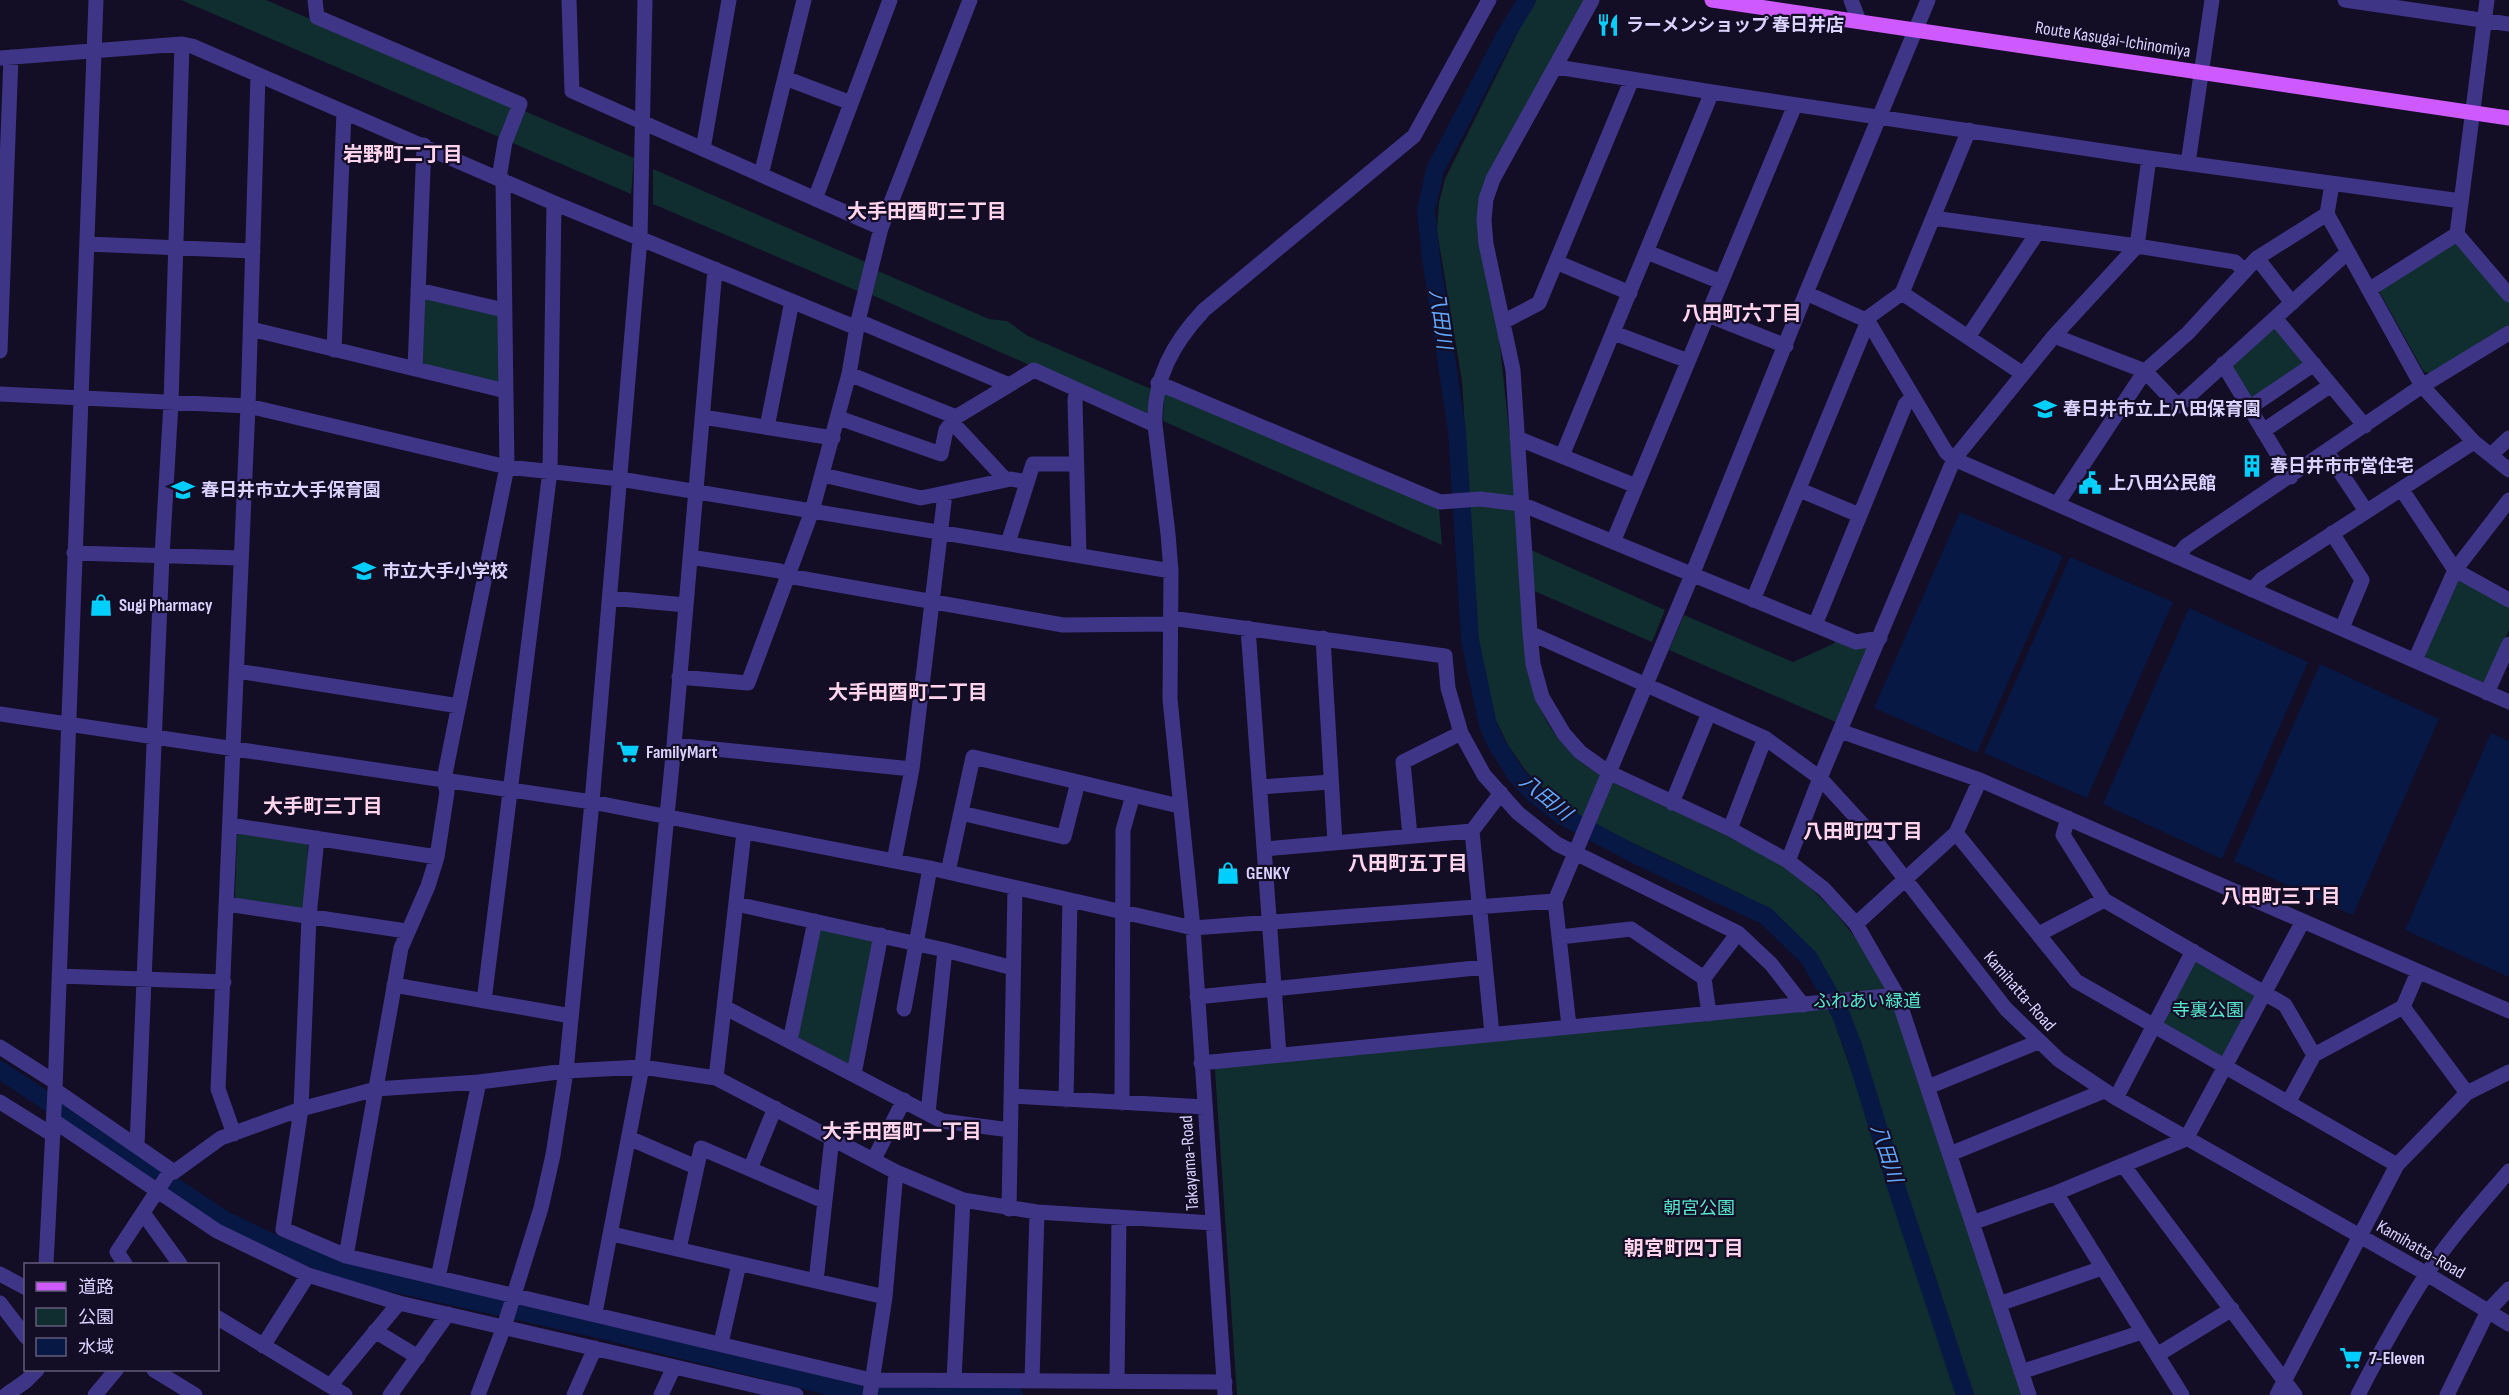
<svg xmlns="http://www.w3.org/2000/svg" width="2509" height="1395" viewBox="0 0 2509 1395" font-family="'Sofia Sans Condensed','Noto Sans JP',sans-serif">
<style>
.green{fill:#102e30}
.water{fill:#071845}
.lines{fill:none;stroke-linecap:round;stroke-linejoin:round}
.river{stroke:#071845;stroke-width:18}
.minor{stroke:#3f3587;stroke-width:15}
.major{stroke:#ce59ff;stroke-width:15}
.labels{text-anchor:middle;stroke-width:4.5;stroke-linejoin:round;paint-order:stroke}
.poi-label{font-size:18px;font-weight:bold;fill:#dad2ff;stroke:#130d25;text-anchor:start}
.street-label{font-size:18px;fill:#dad2ff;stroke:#130d25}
.park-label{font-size:18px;fill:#56e7cf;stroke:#130d25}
.neighbourhood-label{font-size:20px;font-weight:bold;fill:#ffd4ec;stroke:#130d25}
.water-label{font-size:20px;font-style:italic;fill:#60a8ff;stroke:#130d25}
</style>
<rect width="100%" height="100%" fill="#130d25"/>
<path class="green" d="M181 0H266L634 158 631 194Z
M1534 0H1587L1483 191 1516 494 1527 669C1535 700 1547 729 1570 752 1593 775 1624 788 1652 801 1685 816 1718 831 1750 848 1762 855 1775 860 1786 868 1830 901 1861 940 1888 988L2023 1395H1973L1934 1272 1846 1014 1829 980 1809 951 1786 923 1741 894 1601 828 1566 807 1544 789 1526 771 1508 745 1492 712 1480 669 1462 381 1437 231 1439 203 1445 179Z
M653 169 868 263 860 292 653 204Z
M2454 241 2509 300V325L2430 373 2424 372 2380 293 2381 289Z
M878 271 989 319 1007 321 1028 336 1151 389 1148 414 1144 416 872 295Z
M426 297 498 314 501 381 497 384 419 363 422 299Z
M2274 326 2307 363 2251 402 2231 365Z
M1168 393 1439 509 1442 545 1163 421 1164 395Z
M1529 549 1665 610 1652 642 1532 590Z
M2460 579 2509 605V630L2486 682 2482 684 2427 660 2424 653 2456 581Z
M1684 615 1793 662 1833 644 1836 640 1863 644 1869 650 1838 723 1669 650Z
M241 832 305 841 308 845 305 907 302 910 238 901 235 897 237 835Z
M819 925 873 939 850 1065 796 1036Z
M2198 961 2254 992 2256 997 2223 1058 2162 1025 2193 962Z
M1829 1007 1870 1124 1956 1395H1237L1215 1070 1218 1066Z"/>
<path class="water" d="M1960 512 2063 556 1977 753 1874 708Z
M2070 557 2173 602 2087 798 1984 753Z
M2189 608 2308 662 2222 859 2103 804Z
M2320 664 2439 719 2353 915 2234 861Z
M2491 733 2509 741V977L2405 930Z"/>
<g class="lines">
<path class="river" d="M1527 0 1505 36 1435 170 1426 210 1431 258 1457 431 1470 640 1488 725 1496 743 1517 776 1534 794 1561 815 1636 855 1766 916 1809 958 1841 1015 1853 1046 1895 1183 1965 1395
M0 1070 223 1219 266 1240 352 1274 598 1329 837 1388 908 1393 1014 1395"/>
<path class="minor" d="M315 0 317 17 520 104 505 142 499 178
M569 0 572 91 881 228
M1592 0 1493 179 1486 199 1484 220 1486 244 1513 370 1530 633 1533 664 1542 697 1564 734 1580 752 1608 772 1730 829 1788 861 1824 889 1856 924 1897 995 2029 1395
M1851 0 1859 21
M2345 0 2509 24
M0 58 182 44 192 46 554 203 857 328
M1557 67 1712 92 2149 158 2461 201
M785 78 851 103
M703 149 729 0
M2188 163 2212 0
M761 175 804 0
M2332 184 2327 214 2422 386 2474 442 2509 470
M815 199 890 0
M1933 218 2137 246 2235 262 2245 271
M2457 234 2509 295
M87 244 253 251
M1647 252 1721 282
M2257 258 2292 303
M1556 262 1630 293
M2370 289 2457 234 2487 0
M418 290 504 310
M1806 293 1868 321 1946 452 1954 459 2509 702
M1902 293 2023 374
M1708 315 1786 346
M2275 318 2365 426
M1866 319 1902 293 1969 130
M858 321 1009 385
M1503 322 1539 303 1632 79
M251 329 506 391
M1614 333 1688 361
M2054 336 2145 371 2178 406 2348 252
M1968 337 2038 232
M334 350 344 112
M0 351 11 57
M2223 364 2291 477
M415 368 424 145
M849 374 956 417
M1158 383 1440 502 1480 499 1521 504 1856 642 1880 638
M1077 390 1075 400 1079 555
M0 394 248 406 507 467 620 479 1171 571
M2249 408 2314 364
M703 417 833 438
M839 418 941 454 946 430 956 417 1034 370 1155 425
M952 422 1006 480
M767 427 792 301
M2263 431 2331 385
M1517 438 1636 486
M2327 452 2366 511
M2491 455 2509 438
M1562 456 1712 92
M823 475 921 498 1011 479 1027 482
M1800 490 1859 515
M2402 490 2455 570 2509 600
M2057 504 2145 371 2188 333 2257 258 2327 214
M2332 533 2362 580 2342 628
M1613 542 1795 105
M1008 543 1033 464H1076
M74 553 240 558
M690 557 780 571 788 576 1063 625 1171 624
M2177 557 2186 546 2422 386 2509 333
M2252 590 2262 579 2474 442
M610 598 686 605
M1753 600 1868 321
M1171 618 1445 656 1448 688 1461 733 1484 775 1518 813 1557 844 1738 933 1771 964 1803 1005
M1815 625 1905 405 1912 397
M1248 628 1279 1055
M1530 633 1765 738 1820 778 1864 826 2006 1009 2059 1060 2116 1098 2427 1274 2509 1324
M1323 638 1335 843
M2415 660 2455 570 2509 500
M237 671 459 706
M679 677 748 683 812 511 849 374 858 321 881 228 970 0
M2487 693 2509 644
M0 714 592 802 930 868 1193 928 1555 901
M1840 731 1980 780 2509 1011
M674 745 912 769
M1260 787 1331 782
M1672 803 1709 713
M961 813 1064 837 1078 782
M2068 818 2063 835 2104 900 2285 1005 2314 1055
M230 825 437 857
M1730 829 1765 738
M1956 833 2076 981 2397 1165
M1410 836 1403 762 1461 733
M317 838 309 917 301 1109 283 1229 346 1256 871 1380 1225 1382
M1264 849 1472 831
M894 861 912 769 945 494
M1788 861 1820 778 1954 459 2054 336 2137 246 2149 158
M948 872 973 757 1179 806
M227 904 406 931
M736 904 945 950 1013 968
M1856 924 1956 833 1980 780
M2039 934 2104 900
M1560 937 1631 929 1704 978
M59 976 224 982
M394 985 571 1016
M1197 997 1485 967
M484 1001 550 471 554 203
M724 1007 942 1121 1010 1130
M2403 1007 2467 1093
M904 1009 930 868
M1709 1014 1704 978 1738 933
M1569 1026 1555 901 1692 575 1806 293 1928 0
M1492 1034 1472 831 1501 793
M790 1041 815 921
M0 1047 55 1082
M1201 1063 1897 995
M854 1074 881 935
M716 1078 744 832
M1928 1087 2038 1042
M55 1090 174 1172 221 1138 301 1109 376 1089 479 1082 566 1071 642 1067 716 1078 896 1172 963 1200 1037 1212 1213 1223
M1011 1096 1205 1107
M2116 1098 2193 951
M1066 1100 1070 900
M0 1102 53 1135
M1122 1103 1123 830 1133 795
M2288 1103 2314 1055 2403 1007 2418 972
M928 1113 945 950
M54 1121 217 1231 308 1275 399 1303 796 1395
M234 1134 218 1089 248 406 258 75
M629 1138 696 1167
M137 1146 162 556 171 403 182 44
M1950 1154 2104 1091
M874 1159 904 1100
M2123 1165 2295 1395
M750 1169 775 1108
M2056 1193 2182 1395
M1009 1209 1015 888
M143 1213 180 1264
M1972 1223 2056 1193 2186 1139 2303 921
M612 1234 885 1297
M679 1249 701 1148 824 1201
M346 1256 401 948 428 886 437 857 447 792 444 779 507 467 503 180
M46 1264 55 1090 96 0
M125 1264 117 1252 171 1170
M0 1274 26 1288
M438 1278 479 1082
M816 1281 832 1138
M0 1303 26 1337
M1999 1304 2102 1268
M595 1313 642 1067 674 745 715 269
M218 1318 345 1395
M375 1331 418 1357
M721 1343 739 1264
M263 1346 308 1275
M2157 1355 2232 1309
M154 1370 195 1395
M2021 1372 2142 1332
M954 1380 963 1200
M1032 1380 1037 1212
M1117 1380 1119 1217
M330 1386 399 1303
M6 1395 26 1381 37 1370
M95 1395 116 1370
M390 1395 448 1314
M478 1395 504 1327 541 1208 553 1155 566 1071 592 802 640 239 645 0
M574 1395 595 1348
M661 1395 674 1367
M870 1395 885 1297 896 1172
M1225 1395 1193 928 1170 699 1171 571 1168 534 1155 425C1153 379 1173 343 1204 310L1414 136 1489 0
M2277 1395 2397 1165 2467 1093 2509 1072
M2358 1395C2379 1354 2401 1314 2426 1275 2450 1238 2480 1205 2509 1171
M2447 1395 2488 1311 2509 1289"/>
<path class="major" d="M1712 0 2509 118"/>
</g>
<defs>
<g id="restaurant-bare" transform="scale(1.8)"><path d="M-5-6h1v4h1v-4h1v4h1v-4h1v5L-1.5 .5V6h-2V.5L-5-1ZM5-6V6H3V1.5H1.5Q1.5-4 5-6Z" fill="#00cffd" stroke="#130d25" stroke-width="2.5" paint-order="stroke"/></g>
<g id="school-bare" transform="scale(1.8)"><path d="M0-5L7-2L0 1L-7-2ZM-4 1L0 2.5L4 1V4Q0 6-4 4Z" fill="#00cffd" stroke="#130d25" stroke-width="2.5" paint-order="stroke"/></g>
<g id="building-bare" transform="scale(1.8)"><path d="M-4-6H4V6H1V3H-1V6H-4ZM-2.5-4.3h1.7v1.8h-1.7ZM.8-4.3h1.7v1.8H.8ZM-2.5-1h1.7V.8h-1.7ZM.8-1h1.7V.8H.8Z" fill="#00cffd" stroke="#130d25" stroke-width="2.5" paint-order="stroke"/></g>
<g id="civic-bare" transform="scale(1.8)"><path d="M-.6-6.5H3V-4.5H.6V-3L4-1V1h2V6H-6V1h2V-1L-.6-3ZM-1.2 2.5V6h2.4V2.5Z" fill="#00cffd" stroke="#130d25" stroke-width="2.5" paint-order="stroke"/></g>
<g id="shop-bare" transform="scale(1.8)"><path d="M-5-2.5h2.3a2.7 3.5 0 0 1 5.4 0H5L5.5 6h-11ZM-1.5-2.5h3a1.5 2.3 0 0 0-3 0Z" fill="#00cffd" stroke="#130d25" stroke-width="2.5" paint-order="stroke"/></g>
<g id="supermarket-bare" transform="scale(1.8)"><path d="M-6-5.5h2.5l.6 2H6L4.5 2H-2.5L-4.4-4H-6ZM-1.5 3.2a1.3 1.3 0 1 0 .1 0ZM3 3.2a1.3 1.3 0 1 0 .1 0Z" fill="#00cffd" stroke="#130d25" stroke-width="2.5" paint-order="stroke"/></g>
</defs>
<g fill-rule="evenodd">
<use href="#restaurant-bare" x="1608" y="25"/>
<use href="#school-bare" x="2045" y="409"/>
<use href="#building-bare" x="2252" y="466"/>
<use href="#civic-bare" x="2090" y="483"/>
<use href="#school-bare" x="183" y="490"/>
<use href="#school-bare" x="364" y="571"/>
<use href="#shop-bare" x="101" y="605"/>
<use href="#supermarket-bare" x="628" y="752"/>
<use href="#shop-bare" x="1228" y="873"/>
<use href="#supermarket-bare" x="2351" y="1358"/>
</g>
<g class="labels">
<g class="poi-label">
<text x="1626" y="31">ラーメンショップ 春日井店</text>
<text x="2063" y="415">春日井市立上八田保育園</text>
<text x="2270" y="472">春日井市市営住宅</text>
<text x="2108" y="489">上八田公民館</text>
<text x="201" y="496">春日井市立大手保育園</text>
<text x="382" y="577">市立大手小学校</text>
<text x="119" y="611">Sugi Pharmacy</text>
<text x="646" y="758">FamilyMart</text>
<text x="1246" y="879">GENKY</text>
<text x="2369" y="1364">7-Eleven</text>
</g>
<g class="street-label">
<text transform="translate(2113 39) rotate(9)" y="6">Route Kasugai-Ichinomiya</text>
<text transform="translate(2020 991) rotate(49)" y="6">Kamihatta-Road</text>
<text transform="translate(1189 1163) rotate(-94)" y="6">Takayama-Road</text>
<text transform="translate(2421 1249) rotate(30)" y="6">Kamihatta-Road</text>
</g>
<g class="park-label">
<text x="1867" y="1007">ふれあい緑道</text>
<text x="2208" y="1016">寺裏公園</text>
<text x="1699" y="1214">朝宮公園</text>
</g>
<g class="neighbourhood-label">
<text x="403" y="161">岩野町二丁目</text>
<text x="927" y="218">大手田酉町三丁目</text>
<text x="1742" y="320">八田町六丁目</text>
<text x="908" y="699">大手田酉町二丁目</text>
<text x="323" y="813">大手町三丁目</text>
<text x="1863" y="838">八田町四丁目</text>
<text x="1408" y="870">八田町五丁目</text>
<text x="2281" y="903">八田町三丁目</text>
<text x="902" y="1138">大手田酉町一丁目</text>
<text x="1684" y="1255">朝宮町四丁目</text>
</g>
<g class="water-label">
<text transform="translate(1441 319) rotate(82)" y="7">八田川</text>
<text transform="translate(1546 797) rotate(39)" y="7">八田川</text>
<text transform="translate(1887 1153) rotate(72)" y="7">八田川</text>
</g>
</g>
<rect x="24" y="1263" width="195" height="108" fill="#130d25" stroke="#635c7c" stroke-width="1.5"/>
<rect x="36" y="1282" width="30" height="9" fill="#ce59ff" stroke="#635c7c" stroke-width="1.5"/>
<text x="78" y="1293" font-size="18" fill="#dad2ff">道路</text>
<rect x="36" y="1308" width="30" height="18" fill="#102e30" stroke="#635c7c" stroke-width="1.5"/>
<text x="78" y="1323" font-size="18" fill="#dad2ff">公園</text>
<rect x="36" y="1338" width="30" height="18" fill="#071845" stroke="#635c7c" stroke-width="1.5"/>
<text x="78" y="1353" font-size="18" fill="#dad2ff">水域</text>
</svg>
